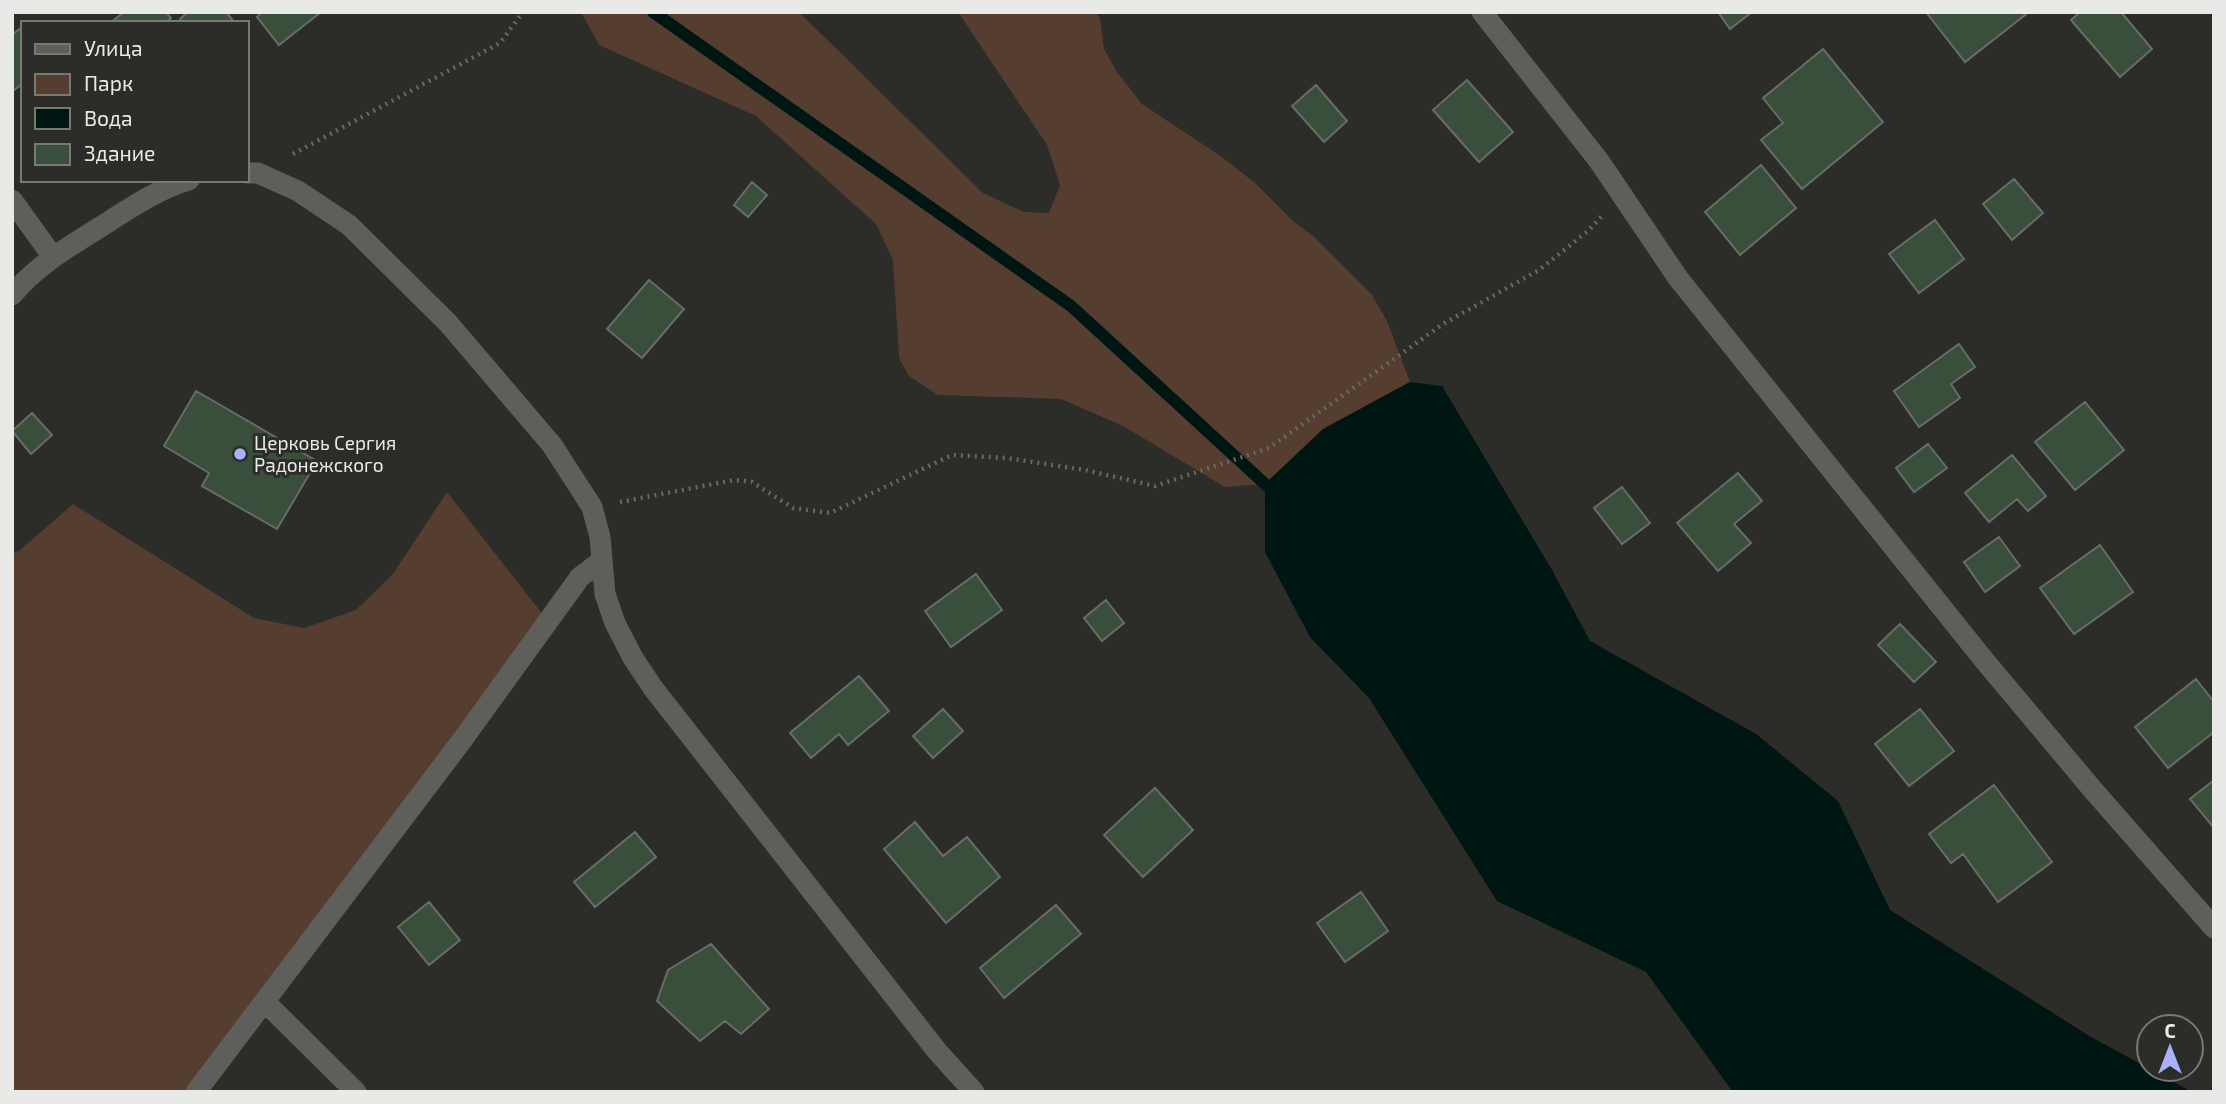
<svg xmlns="http://www.w3.org/2000/svg" width="2226" height="1104" viewBox="0 0 2226 1104" font-family="'Exo 2',sans-serif">
<style>
.green{fill:#553d30}
.water{fill:#001612}
.lines{fill:none;stroke-linecap:round;stroke-linejoin:round}
.stream{stroke:#001612;stroke-width:12}
.building{fill:#394f3c;stroke:#686c68;stroke-width:2}
.path{stroke:#686865;stroke-width:4.5;stroke-dasharray:2 5;stroke-linecap:butt}
.minor{stroke:#5e5e5a;stroke-width:21}
.poi-dot{fill:#a9b0fc;stroke:#2c2c29;stroke-width:2.5}
.labels{text-anchor:middle;stroke-width:6;stroke-linejoin:round;paint-order:stroke}
.poi-label{font-size:19px;fill:#e9e9e7;stroke:#2c2c29;text-anchor:start}
</style>
<rect width="100%" height="100%" fill="#2c2c29"/>
<path class="green" d="M581 12H799L983 193 1024 212 1049 213 1060 185 1047 145 958 12H1096L1100 18 1104 49 1117 72 1142 104 1222 157 1255 183 1292 220 1313 236 1372 295 1387 321 1410 382 1323 429 1265 484 1225 487 1123 426 1061 399 938 395 909 376 899 358 893 260 876 224 756 116 599 45Z
M447 492 544 616 184 1092H12V553L19 551 73 504 254 618 304 628 356 610 393 574Z"/>
<path class="water" d="M1410 382 1442 386 1552 570 1590 641 1756 734 1838 801 1890 910 2091 1037 2192 1092H1733L1646 972 1497 901 1369 698 1310 637 1265 552V484L1323 429Z"/>
<g class="lines">
<path class="stream" d="M653 12 1071 306 1277 495"/>
</g>
<path class="building" d="M124 12H166L171 18 165 23H110Z
M188 12H226L235 23H183L180 19Z
M262 12H321L279 45 257 17Z
M1718 12H1752L1730 29Z
M1926 12H2029L1965 62Z
M2080 12H2121L2152 49 2120 77 2071 20Z
M23 26V83L12 92V35Z
M1823 49 1883 122 1802 189 1761 140 1783 123 1763 98Z
M1467 80 1513 132 1479 162 1433 110Z
M1316 85 1347 121 1324 142 1292 106Z
M1761 165 1796 208 1740 255 1705 212Z
M2014 179 2043 213 2012 240 1983 204Z
M752 182 767 195 748 217 734 205Z
M1935 220 1964 259 1919 293 1889 254Z
M649 280 684 309 642 358 607 329Z
M1959 344 1975 367 1951 384 1960 398 1919 427 1894 391Z
M196 391 317 461 277 529 202 486 209 473 164 446Z
M2085 402 2124 450 2075 490 2035 442Z
M32 413 52 435 31 454 12 431Z
M1928 444 1947 468 1914 492 1896 468Z
M2012 455 2046 496 2028 511 2017 499 1989 522 1965 493Z
M1738 473 1762 501 1734 524 1751 543 1718 571 1677 523Z
M1622 487 1650 523 1622 544 1594 508Z
M1999 537 2020 566 1985 592 1964 562Z
M2100 545 2133 592 2074 634 2040 588Z
M976 574 1002 610 951 647 925 611Z
M1106 600 1124 623 1102 641 1084 618Z
M1900 624 1936 662 1914 682 1878 645Z
M859 676 889 711 848 745 839 734 811 758 790 733Z
M2196 679 2214 702V732L2168 768 2135 727Z
M943 709 963 731 933 758 913 736Z
M1920 709 1954 751 1909 786 1875 744Z
M2214 780V828L2190 799Z
M1994 785 2052 862 1998 902 1963 854 1951 863 1929 834Z
M1155 788 1193 830 1143 877 1104 835Z
M915 822 943 856 967 837 1000 877 946 923 884 849Z
M635 832 656 857 595 907 574 882Z
M1361 892 1388 931 1345 962 1317 923Z
M429 902 460 940 429 965 398 927Z
M1056 905 1081 934 1004 998 980 968Z
M711 944 769 1009 741 1034 725 1021 700 1041 657 1001 668 970Z"/>
<g class="lines">
<path class="path" d="M293 154 500 43 523 12
M620 502 734 480 752 482 793 508 830 513 952 455 1007 458 1085 470 1155 486 1269 448 1443 324 1539 270 1588 231 1602 216"/>
<path class="minor" d="M1482 12 1599 161 1678 278 1782 408 1984 660 2093 790 2214 928
M247 173H258L298 191 349 225 448 323 552 445 592 507 600 537 605 594 615 623 633 658 653 688 937 1051 974 1092
M12 200 53 257
M12 295C37 265 70 246 102 226 130 208 158 189 189 180
M265 1002 356 1092
M196 1092 463 739 580 577 601 561"/>
</g>
<circle class="poi-dot" cx="240" cy="454" r="7"/>
<g class="labels">
<g class="poi-label">
<text x="254" y="450">Церковь Сергия<tspan x="254" dy="22">Радонежского</tspan></text>
</g>
</g>
<rect width="2226" height="1104" fill="none" stroke="#e9e9e7" stroke-width="28"/>
<rect x="21" y="21" width="228" height="161" fill="#2c2c29" stroke="#787875" stroke-width="2"/>
<rect x="35" y="44" width="35" height="10" fill="#5e5e5a" stroke="#787875" stroke-width="2"/>
<text x="84" y="56" font-size="21" fill="#e9e9e7">Улица</text>
<rect x="35" y="74" width="35" height="21" fill="#553d30" stroke="#787875" stroke-width="2"/>
<text x="84" y="91" font-size="21" fill="#e9e9e7">Парк</text>
<rect x="35" y="108" width="35" height="21" fill="#001612" stroke="#787875" stroke-width="2"/>
<text x="84" y="126" font-size="21" fill="#e9e9e7">Вода</text>
<rect x="35" y="144" width="35" height="21" fill="#394f3c" stroke="#787875" stroke-width="2"/>
<text x="84" y="161" font-size="21" fill="#e9e9e7">Здание</text>
<g transform="translate(2170 1048)"><circle r="33" fill="#2c2c29" stroke="#787875" stroke-width="2"/>
<path d="M0-5L12 26L0 18L-12 26Z" fill="#a9b0fc"/>
<text y="-10" font-size="19" font-weight="bold" text-anchor="middle" fill="#e9e9e7">С</text>
</g>
</svg>
